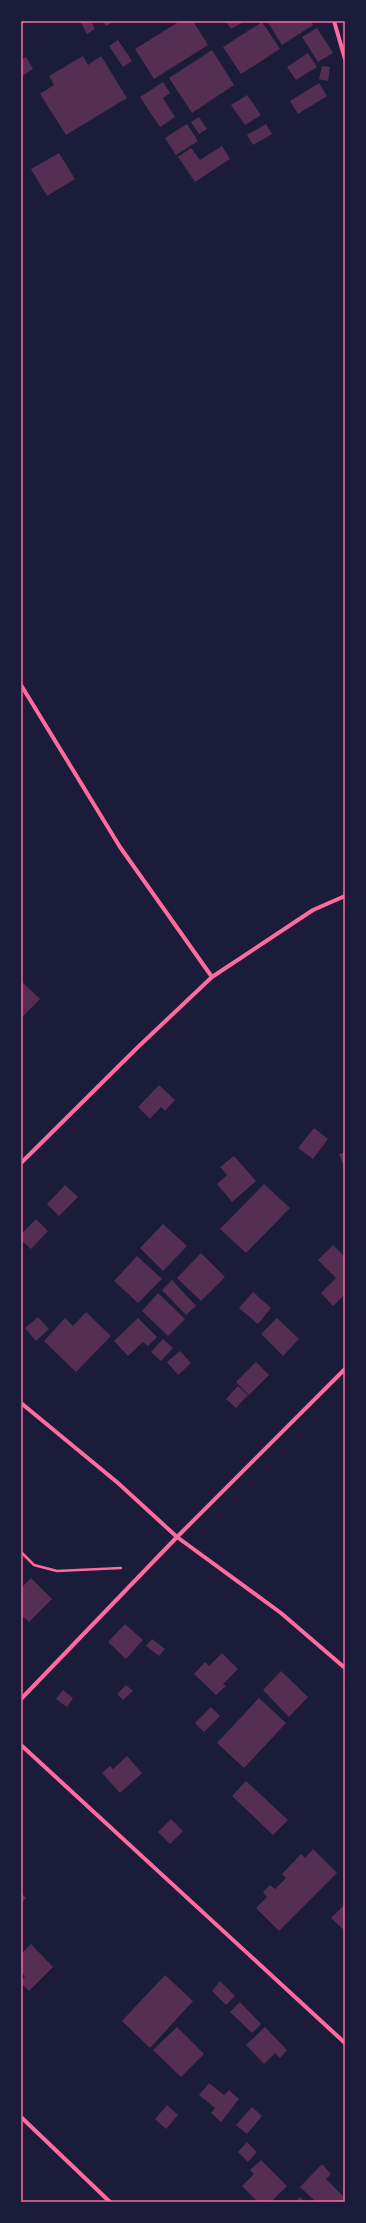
<svg xmlns="http://www.w3.org/2000/svg" width="366" height="2223" viewBox="0 0 366 2223" font-family="'DM Sans',sans-serif">
<style>
.building{fill:#542f53}
.lines{fill:none;stroke-linecap:round;stroke-linejoin:round}
.path{stroke:#ff6b9d;stroke-width:2.5}
.minor{stroke:#ff6b9d;stroke-width:4}
.neatline{fill:none;stroke:#ff6b9d;stroke-width:1.5}
</style>
<rect width="100%" height="100%" fill="#1b1b3a"/>
<path class="building" d="M80 21H91L95 29 87 34Z
M103 21H114L106 26Z
M180 21H193L208 45 154 79 135 49Z
M226 21H245L231 29Z
M267 21H311L313 25 282 45Z
M262 22 280 49 241 74 223 47Z
M317 28 333 53 318 62 302 37Z
M118 40 132 61 123 67 109 46Z
M212 50 234 85 192 113 169 78Z
M308 53 317 67 296 80 287 67Z
M83 56 88 65 101 56 127 98 66 135 40 94 54 85 49 76Z
M26 57 33 69 21 77V60Z
M322 66 330 67 328 81 319 79Z
M163 82 170 93 163 98 175 117 160 127 140 97Z
M319 83 327 96 298 114 290 101Z
M247 95 261 115 245 125 231 105Z
M199 117 207 129 199 134 191 122Z
M187 124 198 141 176 155 165 138Z
M266 124 272 134 253 145 247 135Z
M222 146 230 159 195 182 178 157 191 148 200 160Z
M59 153 75 179 47 196 31 169Z
M21 981 40 999 21 1018Z
M159 1085 175 1100 165 1111 161 1107 150 1119 138 1107Z
M314 1128 328 1139 313 1159 298 1148Z
M345 1152V1169L339 1154Z
M234 1156 256 1181 232 1202 217 1184 227 1175 220 1167Z
M264 1184 290 1208 246 1253 220 1229Z
M65 1185 78 1197 59 1216 47 1204Z
M36 1219 48 1231 31 1249 21 1240V1234Z
M163 1224 187 1246 163 1271 140 1248Z
M333 1245 345 1257V1294L333 1306 321 1293 336 1278 318 1260Z
M201 1253 225 1277 201 1301 177 1278Z
M137 1256 162 1279 138 1303 114 1281Z
M172 1280 196 1306 186 1315 162 1290Z
M253 1292 271 1308 258 1324 239 1308Z
M158 1293 185 1319 168 1336 142 1311Z
M86 1312 111 1336 76 1372 44 1341 65 1318 73 1326Z
M38 1317 49 1329 36 1341 25 1328Z
M138 1318 157 1337 148 1346 143 1342 128 1356 114 1341Z
M277 1318 299 1339 283 1356 261 1334Z
M163 1339 173 1348 161 1361 151 1352Z
M180 1351 191 1363 178 1375 167 1362Z
M256 1362 269 1375 249 1395 236 1382Z
M238 1386 248 1395 236 1408 226 1399Z
M31 1578 52 1599 29 1622 21 1615V1588Z
M125 1624 143 1640 126 1659 108 1642Z
M152 1639 165 1649 159 1656 146 1646Z
M222 1653 238 1669 223 1684 226 1686 216 1695 194 1674 205 1662 209 1666Z
M281 1671 308 1697 289 1717 263 1690Z
M126 1685 133 1691 123 1700 117 1694Z
M63 1690 73 1698 67 1707 56 1699Z
M259 1698 286 1723 244 1768 217 1743Z
M211 1707 220 1716 204 1732 195 1723Z
M127 1756 142 1773 120 1793 102 1773 110 1766 113 1769Z
M246 1781 288 1820 273 1835 232 1796Z
M171 1819 183 1831 170 1844 158 1832Z
M313 1849 337 1873 279 1931 256 1908 267 1897 263 1892 270 1885 275 1889 286 1878 282 1874 301 1854 305 1858Z
M21 1893 26 1898 21 1903Z
M345 1904V1931L331 1918Z
M31 1944 53 1967 29 1991 21 1983 25 1976 21 1972V1954Z
M165 1975 193 2001 150 2048 122 2021Z
M220 1981 235 1996 226 2005 212 1991Z
M240 2002 261 2024 252 2033 230 2012Z
M177 2027 204 2054 181 2077 153 2050Z
M265 2027 287 2050 280 2058 275 2053 264 2064 246 2045Z
M209 2083 224 2095 229 2090 239 2099 221 2122 211 2113 215 2108 199 2095Z
M167 2105 178 2115 166 2129 155 2119Z
M252 2107 262 2116 247 2134 236 2125Z
M247 2142 257 2152 248 2162 238 2152Z
M261 2160 287 2186 271 2202H258L242 2186 254 2174 250 2170Z
M322 2164 331 2174 326 2179 345 2198 341 2202H316L300 2187Z
M300 2197 305 2202H296Z"/>
<g class="lines">
<path class="path" d="M21 1552 34 1565 57 1571 121 1568"/>
<path class="minor" d="M334 21 345 59
M21 22 23 21
M21 685 120 847 212 977 138 1047 21 1163
M212 977 313 910 345 896
M21 1403 118 1483 177 1537 281 1613 345 1668
M21 1699 177 1537 345 1369
M21 1745 345 2043
M21 2117 110 2202"/>
</g>
<rect width="366" height="2223" fill="none" stroke="#1b1b3a" stroke-width="44"/>
<rect x="22" y="22" width="322" height="2179" class="neatline"/>
</svg>
